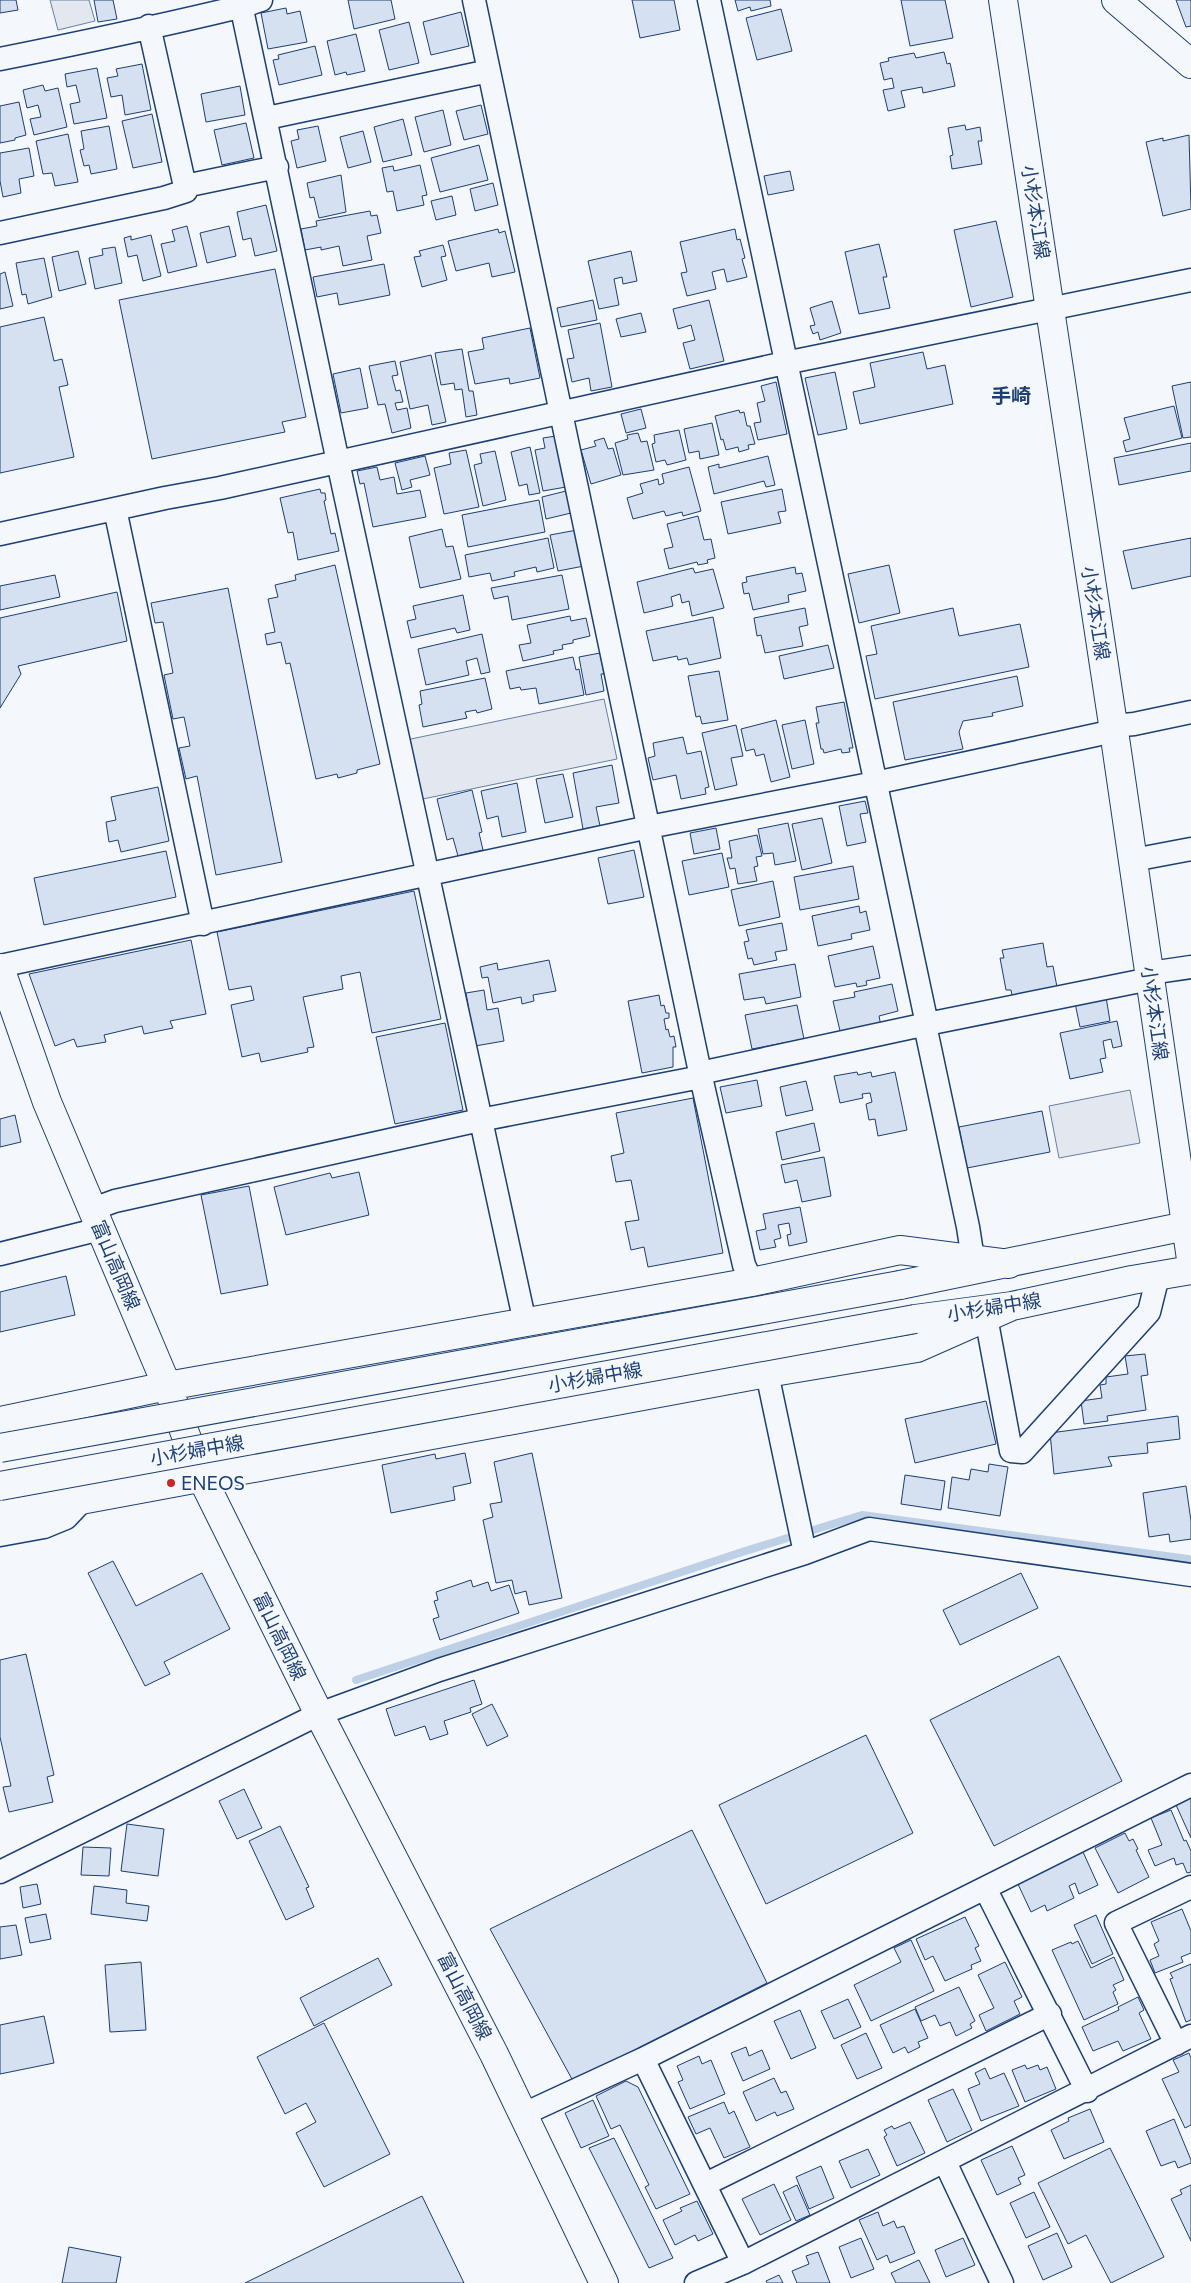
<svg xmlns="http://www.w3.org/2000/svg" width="1191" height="2283" viewBox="0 0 1191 2283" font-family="Commissioner,'Noto Sans JP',sans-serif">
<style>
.parking{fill:#e3e8f0;stroke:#687fa3}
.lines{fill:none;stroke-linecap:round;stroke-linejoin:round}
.stream{stroke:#bed0e5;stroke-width:8}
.building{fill:#d5e0f0;stroke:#1d3f73}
.minor-casing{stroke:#1d3f73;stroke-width:25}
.tertiary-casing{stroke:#1d3f73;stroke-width:30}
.secondary-casing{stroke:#1d3f73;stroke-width:30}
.primary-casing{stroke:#1d3f73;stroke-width:30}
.minor{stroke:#f4f7fb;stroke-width:22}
.tertiary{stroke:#f4f7fb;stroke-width:28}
.secondary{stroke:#f4f7fb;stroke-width:28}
.primary{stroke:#f4f7fb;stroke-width:28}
.primary-bridge-casing{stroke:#1d3f73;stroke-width:30;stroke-linecap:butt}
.primary-bridge{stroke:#f4f7fb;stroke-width:28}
.poi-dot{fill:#c62828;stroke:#f4f7fb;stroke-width:2}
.labels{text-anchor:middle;stroke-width:4;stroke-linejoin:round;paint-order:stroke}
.street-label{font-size:19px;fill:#1d3f73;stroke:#f4f7fb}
.poi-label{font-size:19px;fill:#1d3f73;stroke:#f4f7fb;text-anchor:start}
.neighbourhood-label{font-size:20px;font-weight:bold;fill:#1d3f73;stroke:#f4f7fb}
</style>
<rect width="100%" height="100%" fill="#f4f7fb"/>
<path class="parking" d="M50 0H89L95 21 58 30Z
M604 699 617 759 418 800 406 740Z
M1130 1090 1140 1143 1059 1158 1049 1106Z"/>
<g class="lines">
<path class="stream" d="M356 1680 739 1553 862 1515 1188 1559"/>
</g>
<path class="building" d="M0 0H16L18 10 0 13Z
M94 0H113L117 19 98 22Z
M348 0H391L395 19 354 29Z
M632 0H674L680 30 640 38Z
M735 0H770L771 6 751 11 750 7 738 11Z
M901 0H945L953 38 910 46Z
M1176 0H1191V26L1186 27Z
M286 8 287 14 300 11 307 42 268 49 261 13Z
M781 9 792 51 757 60 746 18Z
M461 12 469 46 431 55 423 22Z
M409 22 419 63 389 70 379 30Z
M356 34 365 71 347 75 346 72 335 75 327 41Z
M315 46 322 75 279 85 273 60 279 59 278 55Z
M944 52 947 64 950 63 955 86 923 93 922 87 901 91 905 107 888 111 883 90 894 88 892 78 884 80 880 63 889 61 888 58 914 53 916 58Z
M142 64 151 110 125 115 122 95 111 97 107 78 118 76 116 69Z
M97 68 107 118 74 124 70 104 80 102 76 85 67 87 65 74Z
M43 85 45 91 58 88 67 127 34 135 30 119 41 117 38 105 27 108 23 90Z
M240 86 245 115 206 122 201 94Z
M19 102 26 135 15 138V140L0 143V106Z
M481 105 488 134 464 140 456 111Z
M443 110 451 145 424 152 415 117Z
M152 114 162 162 133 168 122 121Z
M403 119 412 155 383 162 374 127Z
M246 123 254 158 222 165 214 130Z
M965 125 966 130 980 127 982 141H978L982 164 952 169 950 156 953 155 948 128Z
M109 126 117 169 91 174 89 165 84 166 80 150 84 149 81 131Z
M318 126 326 161 297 168 291 141 299 139 297 130Z
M363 131 371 162 348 168 340 137Z
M68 134 78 182 55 186 52 173 43 174 36 141Z
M1189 135 1191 209 1163 216 1146 142 1163 138V141Z
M479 145 488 180 440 192 431 158Z
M29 148 34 176 19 179 21 193 3 197 0 181V153Z
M420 165 427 195 422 196 424 205 397 211 393 191 387 192 382 168 393 166 394 171Z
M790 171 794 190 768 195 764 176Z
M341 175 346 212 319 218 314 197 310 198 307 183Z
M493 183 498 205 475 211 470 189Z
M452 196 456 215 436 220 431 201Z
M266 205 277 251 255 256 251 238 243 240 237 212Z
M370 211 371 216 377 215 381 233 367 236 372 260 343 266 339 246 321 250V247L305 250 301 229 317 226 316 221Z
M996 221 1013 297 971 307 954 230Z
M187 226 197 266 168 273 161 244 175 241 172 230Z
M229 226 236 256 207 263 200 233Z
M498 229 499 233 505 231 515 272 492 277 489 263 456 271 448 241Z
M735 229 737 240 740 239 745 258 742 259 747 277 727 282 724 269 712 272 716 289 687 296 681 273 687 272 680 242Z
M151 235 161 276 143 281 137 255 128 257 124 238 131 236V240Z
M879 244 887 277H883L890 308 859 314 845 252Z
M443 245 446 256 441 257 447 280 422 287 414 257 421 256 419 251Z
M115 247 122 283 95 289 89 258 103 255 102 249Z
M78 251 86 284 59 291 52 257Z
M631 251 637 281 623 284 622 277 614 279 619 305 599 309 588 261Z
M44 258 52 297 28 304 26 294 22 295 16 263Z
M384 264 390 295 339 305 337 293 317 297 313 277Z
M275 269 306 417 282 422 285 432 152 459 119 300Z
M5 272 13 306 0 309V274Z
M593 300 597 320 561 327 557 308Z
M709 300 724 361 690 369 683 343 695 340 691 325 678 329 673 309Z
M832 301 841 333 820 340 818 332 813 334 810 326 815 325 810 308Z
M641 313 646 332 621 337 616 319Z
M44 317 54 361 62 359 68 385 59 387 74 457 0 473V327Z
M600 323 612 387 591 391 589 378 572 382 567 359 574 358 568 330Z
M530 328 540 378 510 384 509 378 475 384 468 352 484 349 482 338Z
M462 349 469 391H473L477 415 466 417 462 389 455 390 454 383 441 385 435 353Z
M923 352 927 369 945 365 953 404 860 424 853 392 875 387 870 363Z
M431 355 446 422 432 425 428 405 410 409 400 362Z
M395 361 398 375 392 376 396 391 400 390 403 402 395 403 397 410 407 408 411 428 392 433 385 404 378 405 369 366Z
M360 368 368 408 341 413 333 374Z
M835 372 847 429 818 435 805 378Z
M776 382 787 434 758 440 754 423 761 422 757 403 765 401 761 386Z
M1191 382V437L1183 438 1172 386Z
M1174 406 1182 438 1126 452 1123 441 1130 439 1124 418Z
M641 409 646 428 626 433 621 414Z
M739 410 740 413 744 412 747 426H750L755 444 748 445 749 449 739 452 738 447 726 450 723 439 721 440 715 416Z
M712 423 719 455 700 459 699 451 689 453 684 429Z
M679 430 686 460 667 465 665 460 656 462 652 444 655 443 654 435Z
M638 433 641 442 647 441 654 470 623 475 615 443 628 439 627 435Z
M556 436 566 487 543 491 535 450 545 448 543 438Z
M604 438 608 449 613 448 621 475 591 484 581 450 596 446 594 441Z
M1191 443V471L1119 485 1114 458Z
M530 447 540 493 529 495 527 484 519 486 511 452Z
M466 450 479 507 444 514 434 468 451 464 449 453Z
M495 451 506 500 483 506 474 465 482 463 480 454Z
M425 456 430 475 410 480 412 487 402 490 395 463Z
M768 456 775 485 766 487 764 481 714 494 708 467 719 464V468Z
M377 467 380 480 394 477 397 494 420 490 426 517 373 527 364 483 360 484 357 471Z
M689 467 701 511 683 516 682 512 666 516 664 511 633 519 627 498 643 493 640 484 658 479 659 485 664 483 662 474Z
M320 489 321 493H325L326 500 324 501 331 534 335 533 339 551 298 560 293 532 288 533 280 498Z
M782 489 786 511 778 512 781 523 728 534 721 502Z
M566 491 571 513 546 519 542 497Z
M539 500 545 532 468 547 462 515Z
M698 516 704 540 711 539 715 558 707 560 708 563 698 565 697 562 669 569 664 549 673 547 667 524Z
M442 529 446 547 453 546 461 579 420 588 409 537Z
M577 530 584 566 558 571 550 535Z
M548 538 554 568 537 572 536 567 514 572 515 576 492 581 490 573 469 577 465 555Z
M1191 538V576L1132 589 1123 551Z
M335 565 380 764 357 770V773L338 778 337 774 316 779 290 663 286 664 281 642 267 645 265 634 275 632 268 599 278 597 275 585 296 580 295 575Z
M889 565 900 613 859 623 848 574Z
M795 567 796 574 802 573 806 591 788 595 789 602 753 610 749 593 744 594 742 583 747 582 746 577Z
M693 568 695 573 713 569 724 608 692 616 689 601 682 603 680 594 671 597 673 606 644 613 637 582Z
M55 575 60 597 0 610V586Z
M562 575 569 609 512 620 508 596 494 599 491 588Z
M228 588 282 862 216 875 197 776 186 779 179 748 190 746 184 717 173 719 164 675 173 673 163 622 155 623 151 603Z
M117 592 127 641 18 666 21 674 0 708V618Z
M463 595 470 630 457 633 455 628 411 638 407 621 416 619 413 606Z
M805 608 808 625 799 627 803 646 765 653 761 635 757 636 754 618Z
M953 608 959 636 1020 624 1029 667 875 699 866 656 877 654 871 626Z
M570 616 571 621 586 618 590 636 573 640V643L562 645 563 649 553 651 554 654 523 661 519 645 531 643 527 625Z
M713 617 721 658 689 665 687 658 678 660 677 656 653 661 646 631Z
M482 634 490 672 481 674 477 658 466 661 469 675 426 685 418 649Z
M828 645 834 668 784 679 779 656Z
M600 653 604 674H601L604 691 586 695 579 657Z
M573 657 576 670 579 669 584 695 539 704 536 688 521 690 520 687 510 689 506 671Z
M719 671 728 720 702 724 700 716 696 717 688 676Z
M1017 676 1023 706 992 713 993 716 963 721 959 732 963 749 905 760 893 702Z
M485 678 492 709 477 713 476 710 465 712 467 718 423 727 419 705 422 704 420 691Z
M844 702 853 748H849L850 752 842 753 841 749 824 753 823 749H821L816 723H819L816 707Z
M776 720 790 777 771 782 764 754 756 756 754 749 746 751 741 729Z
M805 720 814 764 792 769 782 725Z
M736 725 743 756 731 758 737 785 715 790 702 733Z
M683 737 687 754 701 751 709 787 705 788 706 794 681 799 676 775 653 780 648 758 655 756 653 743Z
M612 765 619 803 596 807 600 826 583 829 573 773Z
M563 774 573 817 545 823 536 779Z
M517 783 526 832 502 837 498 816 487 819 481 791Z
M158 787 169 841 121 852 118 840 109 842 106 822 116 820 111 797Z
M472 790 482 832 479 833 483 850 458 856 453 838 447 840 437 799Z
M865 801 868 813 860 814 866 842 847 846 839 806Z
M822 818 832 863 802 870 792 824Z
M788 823 796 861 775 865 773 853 763 854 758 829Z
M716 828 720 849 694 854 690 833Z
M757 835 762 856 756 857 758 866 754 867 757 881 738 884 735 868 730 869 727 858H732L729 841Z
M634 850 644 897 608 904 598 858Z
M166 851 176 897 44 925 34 878Z
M722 853 729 887 689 895 682 861Z
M853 866 859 899 800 910 794 877Z
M773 881 780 917 739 926 731 890Z
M414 891 441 1019 372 1033 360 972 341 976 343 989 303 997 314 1047 307 1048 308 1052 261 1062 259 1053 242 1057 231 1005 254 1000 251 986 229 990 217 932Z
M859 906 860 913 866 911 870 930 851 934 852 939 818 946 812 916Z
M782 923 787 950 775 952 777 960 754 965 752 958 748 959 744 942 749 941 746 930Z
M191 940 206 1014 170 1021 173 1028 144 1034 142 1026 104 1035 106 1042 77 1047 74 1039 55 1046 29 974Z
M1043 943 1047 967 1053 966 1057 987 1012 995 1011 990H1006L1000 958H1004L1002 950Z
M873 946 880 978 866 981 867 985 857 987 856 983 835 987 828 956Z
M549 960 556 991 533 995 534 1001 522 1004 521 997 493 1003 488 977 482 978 480 967 497 963 498 970Z
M795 964 801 997 766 1004 764 997 744 1000 739 974Z
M892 984 898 1011 879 1016 881 1026 841 1035 833 1001 855 997 854 992Z
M484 990 487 1010 498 1008 504 1041 475 1046 466 993Z
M659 995 661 1006 664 1005 666 1013H669V1018L664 1019 666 1030 668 1029 670 1037 674 1036 676 1047H673V1067L642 1073 628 1001Z
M1106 997 1110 1021 1080 1027 1075 1003Z
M797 1005 804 1039 752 1049 745 1015Z
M1117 1021 1122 1046 1113 1048 1111 1039 1103 1041 1106 1058 1100 1059 1103 1072 1070 1079 1060 1033Z
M445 1023 463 1110 395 1124 376 1037Z
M857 1072 858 1075 871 1072 872 1077 895 1072 907 1130 878 1136 875 1119 869 1120 866 1104 872 1102 870 1093 862 1094 863 1098 840 1103 834 1076Z
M757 1080 762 1106 726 1113 720 1087Z
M806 1081 813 1110 786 1116 780 1087Z
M693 1098 723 1253 648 1267 644 1247 631 1250 625 1222 639 1220 631 1180 616 1182 611 1156 624 1153 616 1113Z
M1042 1111 1050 1152 967 1168 959 1127Z
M15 1115 21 1142 0 1147V1119Z
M814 1123 820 1151 782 1160 776 1132Z
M824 1157 831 1196 802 1202 797 1180 785 1183 781 1165Z
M359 1172 369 1215 286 1235 274 1187 330 1173 332 1178Z
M249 1186 268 1285 221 1294 201 1195Z
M800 1207 807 1242 789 1246 787 1235 791 1234 789 1223 778 1225 781 1238 774 1240 776 1247 760 1250 756 1231 766 1229 763 1214Z
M66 1276 75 1315 0 1332V1292Z
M1145 1354 1148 1375 1141 1376 1146 1410 1107 1416 1108 1421 1084 1424 1081 1401 1102 1398 1100 1385 1106 1384V1377L1128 1374 1125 1356Z
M986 1401 996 1444 915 1463 905 1419Z
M1178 1416 1180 1439 1147 1443 1148 1453 1108 1457 1112 1466 1054 1474 1050 1433Z
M465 1453 471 1483 453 1487 455 1500 391 1513 382 1465 435 1454 436 1459Z
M532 1453 562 1598 529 1605 526 1591 515 1594 512 1580 496 1583 483 1520 493 1517 490 1504 502 1502 494 1462Z
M989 1464 1008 1467 1000 1516 948 1508 952 1477 969 1480 971 1469 988 1472Z
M905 1475 945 1481 941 1510 901 1504Z
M1186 1486 1191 1521V1539L1170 1542 1169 1534 1149 1537 1143 1493Z
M113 1561 136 1606 202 1573 230 1629 164 1662 170 1674 145 1686 88 1573Z
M1021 1573 1038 1608 960 1645 943 1610Z
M471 1580 473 1587 488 1582 491 1591 509 1585 519 1613 440 1640 433 1619 439 1617 434 1601 438 1600 436 1592Z
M26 1654 54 1775 47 1777 53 1802 9 1812 3 1787 11 1786 0 1737V1660Z
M1059 1656 1122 1781 994 1846 930 1720Z
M474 1680 482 1704 470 1708 471 1712 444 1721 448 1734 430 1740 425 1726 395 1736 386 1709Z
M492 1704 508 1736 487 1746 472 1714Z
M866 1735 913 1833 766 1904 719 1805Z
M244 1789 262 1828 237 1839 219 1801Z
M1191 1798V1838L1176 1805Z
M1171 1810 1184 1841 1186 1840 1191 1851V1872L1187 1873 1183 1863 1176 1865 1174 1858 1155 1866 1148 1850 1162 1845 1151 1818Z
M127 1824 164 1829 158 1876 121 1871Z
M280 1826 309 1887 306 1888 314 1907 286 1920 249 1841Z
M692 1830 767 1983 573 2081 490 1929Z
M1125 1833 1129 1841 1133 1839 1138 1849 1136 1850 1149 1877 1118 1893 1095 1848Z
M83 1847 111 1848 109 1876 81 1875Z
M1083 1852 1098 1885 1079 1894 1075 1883 1069 1886 1074 1898 1047 1911 1045 1905 1031 1912 1017 1882Z
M37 1884 41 1904 23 1908 20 1887Z
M94 1886 127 1890 126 1903 149 1906 147 1921 91 1914Z
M1182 1909 1191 1931V1953L1181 1957 1183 1962 1155 1973 1150 1960 1159 1956 1154 1944 1159 1941 1151 1922Z
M46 1914 51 1939 30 1943 25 1918Z
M1096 1915 1113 1954 1092 1964 1074 1925Z
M965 1917 979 1946 975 1948 981 1961 971 1965 972 1969 945 1981 933 1956 925 1960 916 1939Z
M16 1925 22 1955 0 1959V1927Z
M911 1940 934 1991 871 2021 854 1985 901 1962 894 1948Z
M1078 1941 1091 1968 1114 1957 1124 1980 1113 1985 1116 1990 1113 1992 1118 2004 1084 2020 1052 1950 1071 1942 1072 1944Z
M378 1958 392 1985 314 2026 300 1998Z
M141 1962 146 2030 110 2032 105 1965Z
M1005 1962 1022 1997 1014 2001 1020 2014 986 2031 979 2015 994 2008 978 1975Z
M1191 1964V2020L1186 2022 1170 1979 1173 1978 1170 1973Z
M959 1987 975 2021 970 2024 972 2028 956 2036 950 2022 940 2026 935 2015 921 2021 915 2007Z
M1138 1997 1144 2010 1139 2013 1151 2039 1123 2051 1118 2041 1093 2051 1082 2027 1119 2010 1118 2007Z
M848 1999 861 2027 834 2039 821 2011Z
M915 2009 928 2038 918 2042 920 2047 908 2053 905 2047 893 2053 880 2025Z
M800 2010 816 2048 791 2059 774 2021Z
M44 2016 54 2063 0 2074V2025Z
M324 2023 390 2154 324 2187 296 2133 316 2122 306 2103 285 2114 257 2057Z
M866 2033 882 2068 857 2079 841 2045Z
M746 2047 749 2056 762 2050 770 2069 743 2081 731 2053Z
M1189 2053 1191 2058V2125L1185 2128 1162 2079 1179 2072 1173 2060Z
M699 2056 702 2064 711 2060 725 2094 690 2109 678 2082 683 2080 677 2066Z
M1025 2065 1027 2069 1038 2065 1040 2070 1047 2067 1056 2089 1025 2102 1012 2070Z
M985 2068 990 2079 1004 2073 1019 2106 981 2121 968 2089 980 2084 975 2073Z
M774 2078 781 2093 786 2091 794 2109 777 2116 775 2112 756 2121 743 2092Z
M626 2081 638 2087 690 2194 656 2209 645 2187 649 2185 620 2125 611 2129 596 2096Z
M953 2089 972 2130 947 2142 928 2100Z
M593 2100 609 2136 581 2148 565 2113Z
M724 2102 729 2114 734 2111 750 2147 724 2158 710 2128 696 2134 688 2117Z
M1090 2109 1104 2142 1064 2159 1051 2130 1069 2121 1068 2118Z
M1174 2119 1191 2160V2163L1178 2168 1175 2161 1161 2166 1146 2131Z
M910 2122 925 2153 897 2166 884 2137 887 2135 884 2130 892 2126 894 2129Z
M614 2138 673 2258 649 2268 589 2148Z
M1012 2146 1025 2175 1018 2178 1021 2184 997 2195 981 2160Z
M1110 2148 1164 2257 1111 2283 1086 2235 1068 2244 1038 2183Z
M868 2149 880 2175 851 2188 839 2161Z
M821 2166 834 2198 809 2209 796 2177Z
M774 2184 791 2220 760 2235 742 2199Z
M797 2185 810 2215 796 2221 783 2192Z
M1191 2185V2241L1171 2199 1182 2194 1180 2190Z
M1034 2192 1050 2227 1026 2238 1010 2203Z
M422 2196 464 2283H245Z
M697 2201 713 2234 698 2241 695 2235 675 2245 663 2220 682 2211 680 2208Z
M878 2212 883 2226 894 2221 897 2228 904 2226 915 2253 890 2263 887 2255 877 2260 859 2220Z
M1057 2233 1072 2267 1043 2280 1028 2246Z
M861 2238 874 2269 851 2278 839 2247Z
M963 2238 975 2265 946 2277 935 2250Z
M69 2247 121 2257 116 2283H62Z
M818 2252 830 2283H797L792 2271 809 2264 806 2256Z
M919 2260 930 2283H896L891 2273Z
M779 2275 783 2283H767L766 2281Z"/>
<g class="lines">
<g class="minor-casing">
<path id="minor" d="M240 0 338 462 525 1323
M474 0 701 1077 744 1265 752 1282
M0 59C80 43 160 26 239 7 247 6 253 2 261 0
M267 118 489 71
M185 186 277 167
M0 233 164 198 186 191 149 26
M115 509 203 924
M0 534 165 498 220 488 785 363 1191 280
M1113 726 1134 724 1191 712
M1133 860 1191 849
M0 966 649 827 875 783 1114 731
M1150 973 1191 967
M927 1024 1150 979
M925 1025 968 1227 973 1259
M700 1073 927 1024 709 0
M93 1209 115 1201 480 1120 701 1077
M0 1254 100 1229
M986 1317 1011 1451 1022 1452 1149 1312 1158 1276
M767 1373 805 1553
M0 1535 44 1527 66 1518 84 1499
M0 1872 319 1714 439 1670 805 1553 869 1529 1191 1575
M985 1888 1087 2091
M1176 2044 1116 1923 1191 1887
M643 2059 743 2263
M524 2114 643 2059 1191 1785
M945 2162 1002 2283
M706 2184 1050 2014
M696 2283 743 2263 1191 2036"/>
</g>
<g class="tertiary-casing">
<path id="tertiary" d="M1116 0 1191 64"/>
</g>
<g class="secondary-casing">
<path id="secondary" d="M1003 0 1114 731 1191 1259"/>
</g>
<g class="primary-casing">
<path id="primary" d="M0 968 47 1102 167 1386 202 1478 319 1714 494 2054 604 2283
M900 1285 1186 1226
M915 1319 1012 1306 1132 1280 1191 1270
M0 1421 167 1386 752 1282 900 1250 1009 1264
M0 1515 767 1373 917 1348 1012 1306"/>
</g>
<use href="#minor" class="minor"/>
<use href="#tertiary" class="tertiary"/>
<use href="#secondary" class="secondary"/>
<use href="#primary" class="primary"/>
<g class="primary-bridge-casing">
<path id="primary-bridge" d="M0 1448 900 1285
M0 1486 915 1319"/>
</g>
<use href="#primary-bridge" class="primary-bridge"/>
</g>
<circle class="poi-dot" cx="171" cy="1483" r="5"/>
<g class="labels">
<g class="street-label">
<text transform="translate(1036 212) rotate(81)" y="7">小杉本江線</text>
<text transform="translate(1096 613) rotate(81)" y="7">小杉本江線</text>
<text transform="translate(1155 1013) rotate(82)" y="7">小杉本江線</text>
<text transform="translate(116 1265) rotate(67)" y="7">富山高岡線</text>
<text transform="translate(994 1307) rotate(-9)" y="7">小杉婦中線</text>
<text transform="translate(595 1377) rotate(-10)" y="7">小杉婦中線</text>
<text transform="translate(197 1450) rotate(-10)" y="7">小杉婦中線</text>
<text transform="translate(280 1636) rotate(64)" y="7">富山高岡線</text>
<text transform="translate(465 1996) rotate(63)" y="7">富山高岡線</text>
</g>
<g class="poi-label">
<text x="181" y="1490">ENEOS</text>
</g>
<g class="neighbourhood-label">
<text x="1011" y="403">手崎</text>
</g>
</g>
</svg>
